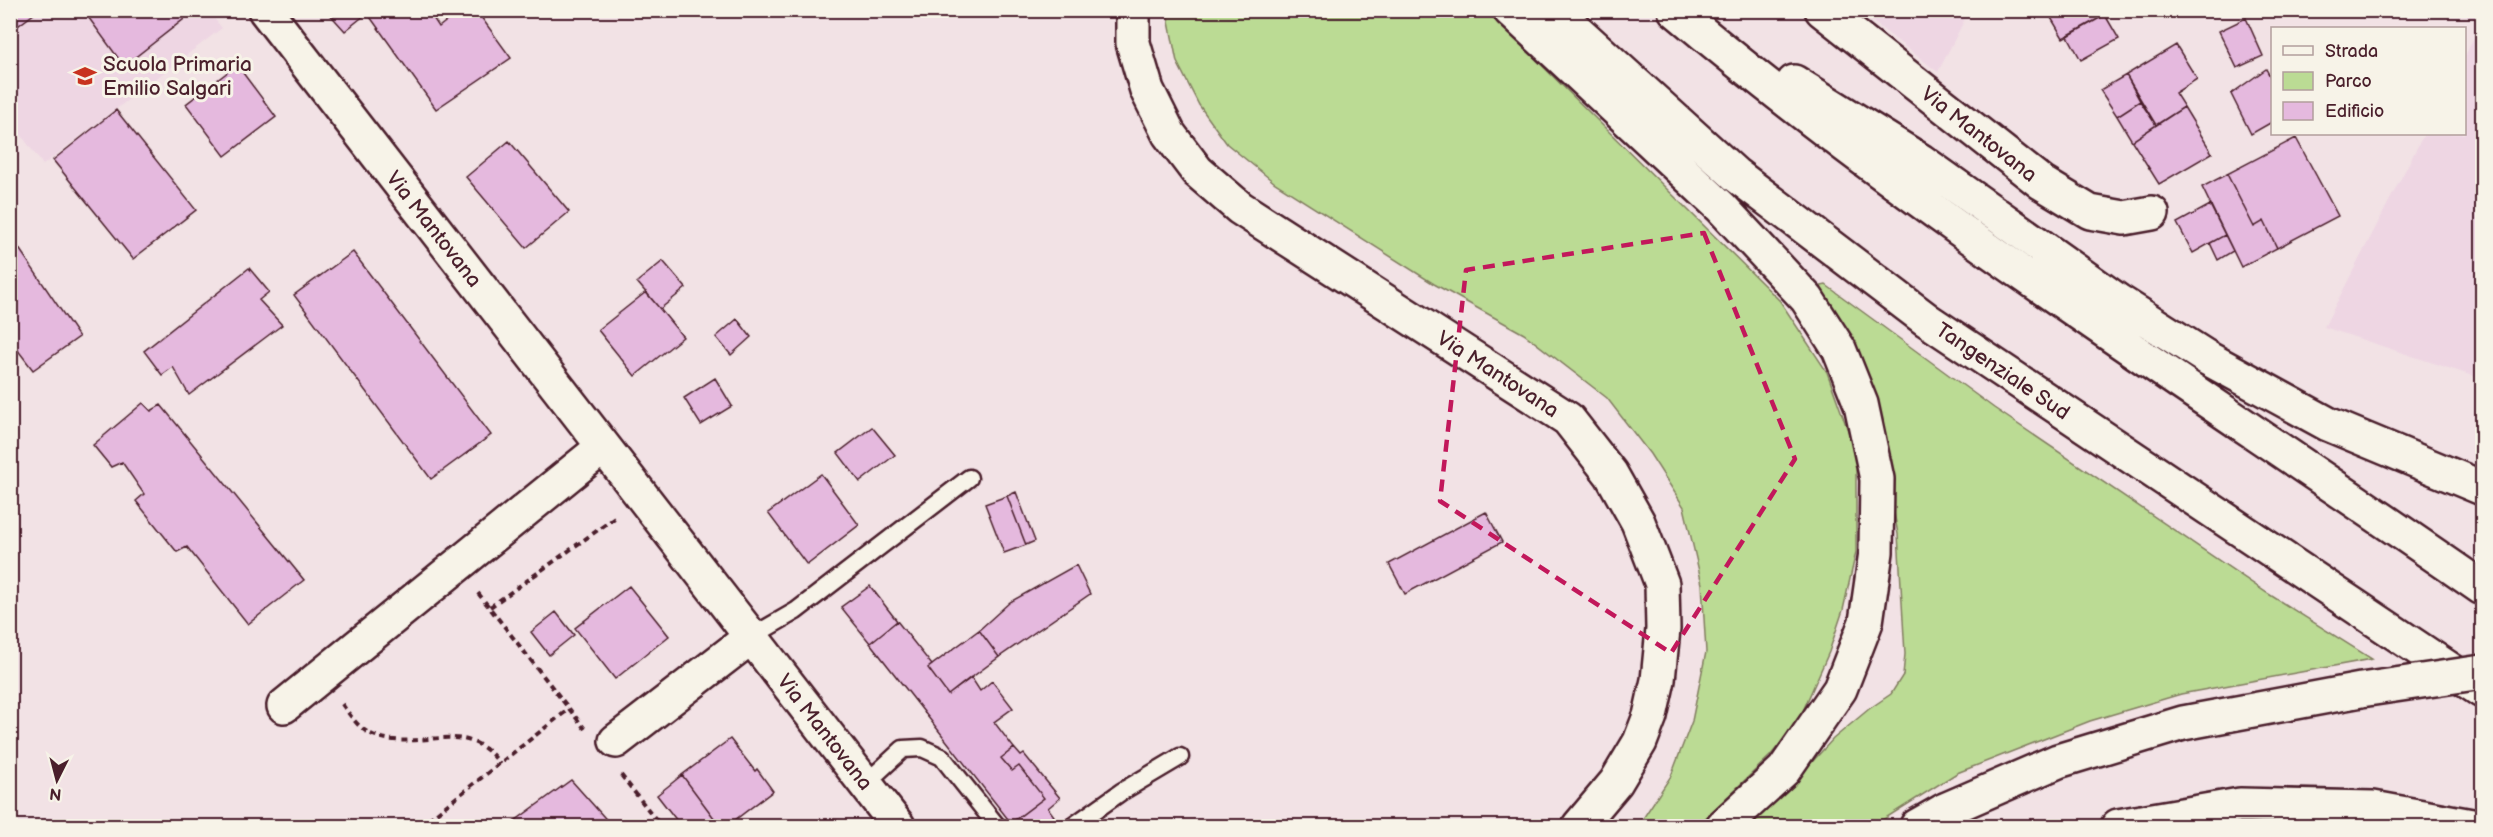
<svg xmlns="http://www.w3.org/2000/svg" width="2493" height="837" viewBox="0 0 2493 837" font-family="'Balsamiq Sans',sans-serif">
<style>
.built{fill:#eed6e3}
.green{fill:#bbdb94;stroke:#827d60;stroke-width:1.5}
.building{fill:#e5b9de;stroke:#4a1f2b;stroke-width:1.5}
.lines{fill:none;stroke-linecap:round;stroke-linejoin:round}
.lane-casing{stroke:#4a1f2b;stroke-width:21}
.street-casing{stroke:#4a1f2b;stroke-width:38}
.highway-casing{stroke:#4a1f2b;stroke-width:38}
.path{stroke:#4a1f2b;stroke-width:4;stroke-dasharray:6 4.5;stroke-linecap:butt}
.lane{stroke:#f7f3e8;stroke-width:16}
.street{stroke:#f7f3e8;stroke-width:33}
.highway{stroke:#f7f3e8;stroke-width:33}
.highway-bridge-casing{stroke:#4a1f2b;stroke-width:38;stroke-linecap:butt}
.highway-bridge{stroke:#f7f3e8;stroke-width:33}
.marked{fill:none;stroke:#c2185b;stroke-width:4.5;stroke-dasharray:12 8;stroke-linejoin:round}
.labels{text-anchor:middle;stroke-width:6;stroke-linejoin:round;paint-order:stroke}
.poi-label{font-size:21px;fill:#4a1f2b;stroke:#f7f3e8;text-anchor:start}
.street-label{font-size:21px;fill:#4a1f2b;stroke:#f7f3e8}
</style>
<rect width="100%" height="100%" fill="#f2e2e5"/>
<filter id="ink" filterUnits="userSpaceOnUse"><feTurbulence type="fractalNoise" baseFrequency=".0167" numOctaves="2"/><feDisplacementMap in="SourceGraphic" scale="12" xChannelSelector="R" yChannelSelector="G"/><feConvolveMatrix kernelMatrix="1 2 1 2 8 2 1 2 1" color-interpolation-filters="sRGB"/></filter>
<g filter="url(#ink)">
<path class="built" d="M11 11H208L222 28 43 165 11 121Z
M1859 11H1969L1938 72Z
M2458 11H2482V379L2324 327 2424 134H2464L2465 56 2481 23Z"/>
<path class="green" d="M1169 10 1487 11 1780 301 1827 372 1856 453V552L1843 610 1829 652 1798 722 1770 756 1697 826H1638L1671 776 1692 721 1706 652 1702 584 1684 507 1650 454 1607 398 1524 334 1434 284 1275 183 1227 144 1199 105 1177 62 1168 17Z
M1826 285 1994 408 2267 593 2372 659 2181 694 2090 721 1957 773 1873 826H1748L1781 796 1833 739 1869 709 1891 694 1903 675 1905 654 1898 534 1890 490 1817 287Z"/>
<path class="building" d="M10 10H39L11 31Z
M83 10H177L184 19 124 66Z
M326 10H371L345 31Z
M371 10H428L439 27 460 10H476L511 58 436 109 368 14Z
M2060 10H2103L2105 15 2063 38 2050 16Z
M2105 15 2119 39 2081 60 2068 36Z
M2246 18 2263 56 2237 68 2219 31Z
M2176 45 2197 79 2175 93 2184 107 2156 125 2126 75Z
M237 65 276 117 225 156 186 104Z
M2266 69 2272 80V122L2251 134 2231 94Z
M2126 75 2140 101 2117 116 2100 90Z
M2140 101 2156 125 2132 141 2117 116Z
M2184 107 2212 153 2159 184 2132 141Z
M116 110 196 210 133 259 53 160Z
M2296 138 2338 216 2277 248 2264 221 2254 227 2227 174Z
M509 141 569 212 526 248 466 177Z
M2227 174 2254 227 2264 221 2277 248 2241 267 2202 187Z
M2210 205 2225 235 2193 253 2177 223Z
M10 235 79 337 33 370 10 340Z
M2225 235 2233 251 2218 260 2210 243Z
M353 252 491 435 431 479 294 295Z
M663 261 686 288 660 309 637 282Z
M249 268 269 292 259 300 282 325 189 395 173 367 162 375 144 351Z
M646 292 683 337 635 376 598 330Z
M737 319 751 337 731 355 716 337Z
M715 378 732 406 701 425 684 398Z
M143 403 151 411 161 405 304 580 248 624 187 547 177 552 136 501 144 494 122 462 111 467 93 445Z
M872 427 895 455 860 482 838 453Z
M821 474 859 525 807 565 768 513Z
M1016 492 1035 541 1026 545 1007 496Z
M1007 496 1026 545 1004 553 985 504Z
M1486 512 1502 542 1405 594 1389 564Z
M1076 565 1090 594 999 657 979 630 1010 602Z
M629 586 669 636 615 679 575 628Z
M870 586 897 621 870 643 841 607Z
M556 612 574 635 549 655 531 632Z
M897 621 932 665 928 668 948 695 971 677 980 691 992 681 1013 708 994 722 1014 748 1001 758 1012 771 1019 766 1044 798 1011 823 870 643Z
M979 630 999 657 948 695 928 668Z
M730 739 755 771 757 769 773 791 727 826H720L682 775Z
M1014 748 1021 756 1024 754 1060 798 1048 808 1054 816 1041 826H1013L1011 823 1044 798 1019 766 1012 771 1001 758Z
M682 775 720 826H681L657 795Z
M571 780 612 826H508Z"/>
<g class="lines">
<g class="lane-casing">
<path id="lane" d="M751 637 796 611 969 478
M865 784 903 749 922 748 942 757 997 826
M1073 826 1121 792 1180 757"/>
</g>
<g class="street-casing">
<path id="street" d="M265 10 898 826
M1133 10V43L1147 90 1169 134 1197 171 1240 208 1568 419 1611 474 1638 522 1662 584 1663 629 1658 680 1650 716 1640 742 1616 782 1579 826
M1822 10 2042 183 2090 212 2124 218 2152 213
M284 706 603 447
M616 741 751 637"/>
</g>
<g class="highway-casing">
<path id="highway" d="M1510 10 1721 207 1807 299 1839 349 1861 404 1877 479 1876 552 1866 622 1840 689 1784 770 1723 826
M1554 10 1736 175 1927 320 2482 691
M1675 10C1929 224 2211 399 2482 588
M1794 82 1921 161 2118 301 2209 359 2328 424 2482 488
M1917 826 1945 810
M2118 826 2240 805 2373 808 2472 826"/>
</g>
<path class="path" d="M478 593 585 729
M490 607 616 517
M342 704C350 715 358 728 371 734 416 755 464 714 500 764
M621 775 661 826
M420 826 569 709"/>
<use href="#lane" class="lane"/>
<use href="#street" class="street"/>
<use href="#highway" class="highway"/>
<g class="highway-bridge-casing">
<path id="highway-bridge" d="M1945 810 2058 761 2183 723 2361 690 2482 672"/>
</g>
<use href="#highway-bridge" class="highway-bridge"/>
</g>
</g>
<path class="marked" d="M1704 233 1795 459 1671 653 1440 501 1466 270Z"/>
<defs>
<g id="school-bare" transform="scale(1.8)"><path d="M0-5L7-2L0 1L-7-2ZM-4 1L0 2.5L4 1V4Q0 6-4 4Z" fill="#c8321e" stroke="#f7f3e8" stroke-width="2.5" paint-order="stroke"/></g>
</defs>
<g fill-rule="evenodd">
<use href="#school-bare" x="85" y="76"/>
</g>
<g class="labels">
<g class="poi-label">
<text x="103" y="71">Scuola Primaria<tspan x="103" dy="24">Emilio Salgari</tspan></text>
</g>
<g class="street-label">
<text transform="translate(1979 134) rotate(38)" y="7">Via Mantovana</text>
<text transform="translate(434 229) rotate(52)" y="7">Via Mantovana</text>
<text transform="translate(2003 371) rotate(34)" y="7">Tangenziale Sud</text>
<text transform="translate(1498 374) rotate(33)" y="7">Via Mantovana</text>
<text transform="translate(825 732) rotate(52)" y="7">Via Mantovana</text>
</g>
</g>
<rect width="2493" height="837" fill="none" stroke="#f7f3e8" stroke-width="36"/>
<rect x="18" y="18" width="2457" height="801" fill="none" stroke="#4a1f2b" stroke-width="2" filter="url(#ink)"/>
<rect x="2271" y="27" width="195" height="108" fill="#f7f3e8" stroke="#b29e9c" stroke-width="1.5"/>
<rect x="2283" y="46" width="30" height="9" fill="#f7f3e8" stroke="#b29e9c" stroke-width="1.5"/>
<text x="2325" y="57" font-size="18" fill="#4a1f2b">Strada</text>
<rect x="2283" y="72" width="30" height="18" fill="#bbdb94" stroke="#b29e9c" stroke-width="1.5"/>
<text x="2325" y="87" font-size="18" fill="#4a1f2b">Parco</text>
<rect x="2283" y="102" width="30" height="18" fill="#e5b9de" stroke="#b29e9c" stroke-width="1.5"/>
<text x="2325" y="117" font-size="18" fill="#4a1f2b">Edificio</text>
<g transform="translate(57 780) rotate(186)" stroke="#f7f3e8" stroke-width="4.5" paint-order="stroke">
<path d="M0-4.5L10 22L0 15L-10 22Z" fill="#4a1f2b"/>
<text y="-9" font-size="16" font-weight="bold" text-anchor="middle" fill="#4a1f2b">N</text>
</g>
</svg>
